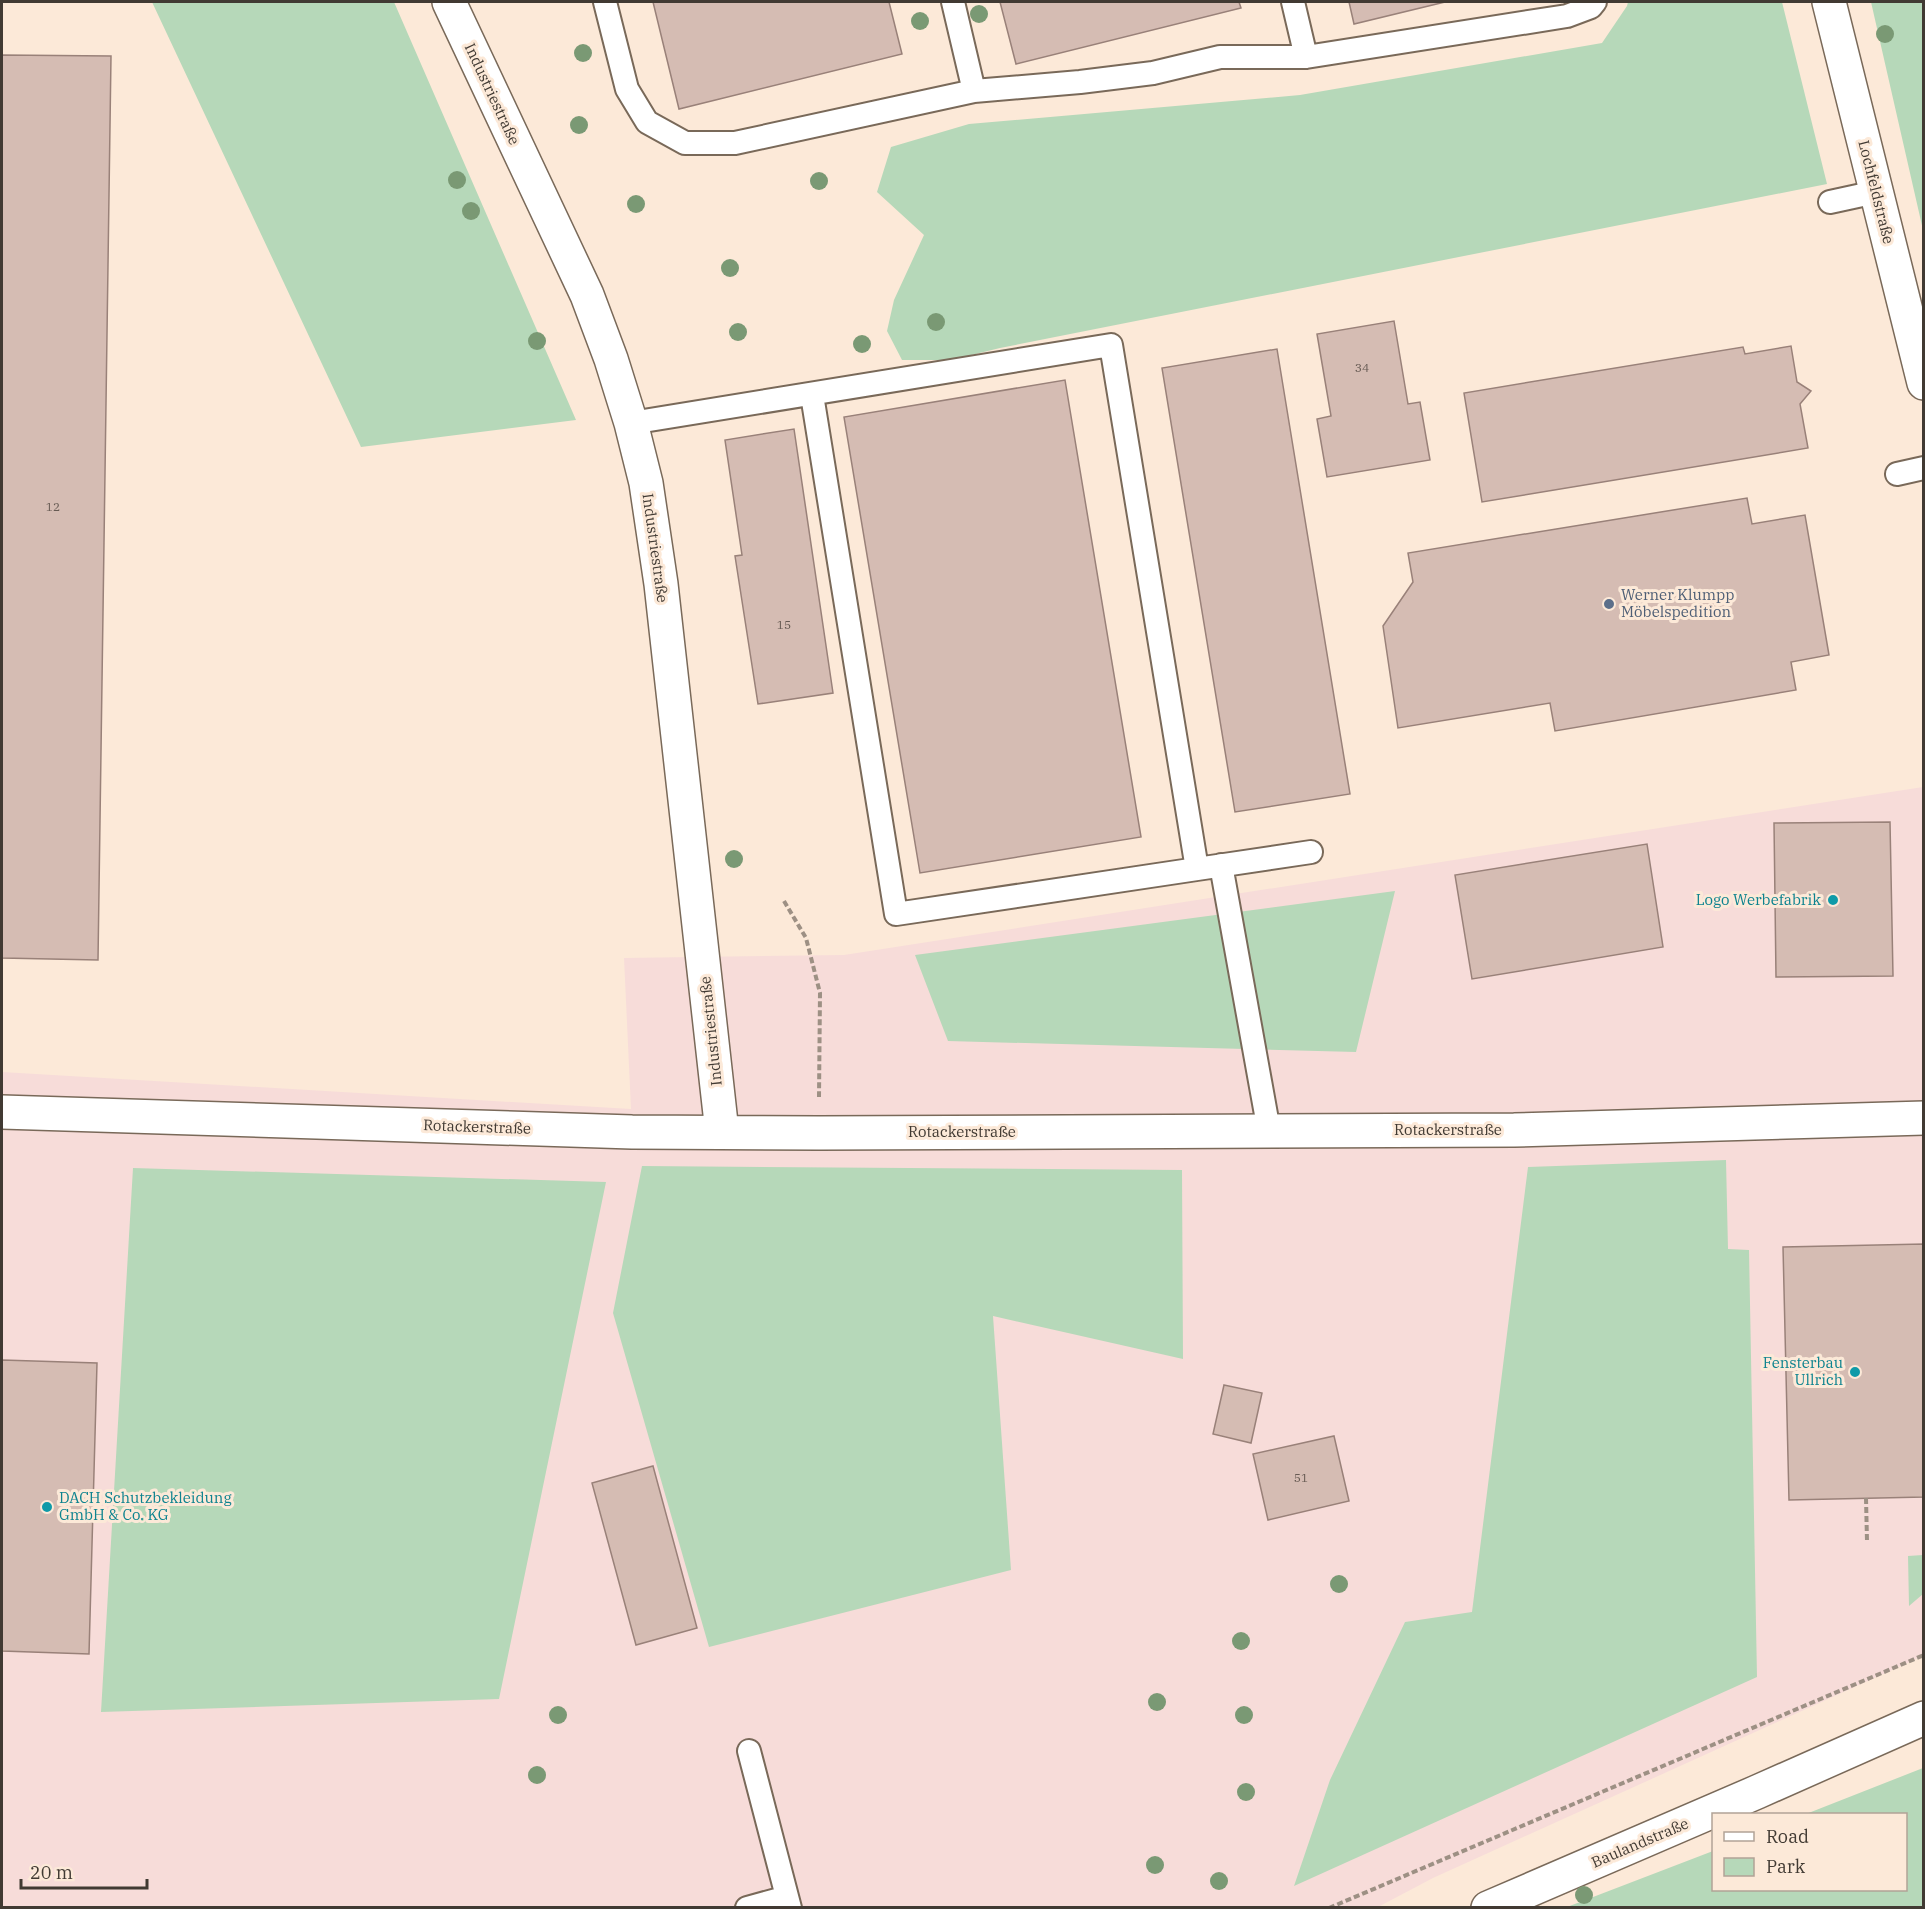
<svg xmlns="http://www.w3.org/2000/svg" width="1925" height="1909" viewBox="0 0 1925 1909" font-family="'IBM Plex Serif',serif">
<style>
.commercial{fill:#f7dcd9}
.green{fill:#b6d8b9}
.building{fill:#d5bcb3;stroke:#998179;stroke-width:1.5}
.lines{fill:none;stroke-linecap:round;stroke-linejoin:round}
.lane-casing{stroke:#796959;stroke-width:26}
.street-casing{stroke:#796959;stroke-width:36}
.secondary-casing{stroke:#796959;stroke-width:36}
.path{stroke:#9d9084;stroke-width:4;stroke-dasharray:6 3;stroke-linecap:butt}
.lane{stroke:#fff;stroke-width:22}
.street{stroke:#fff;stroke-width:33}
.secondary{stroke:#fff;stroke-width:33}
.tree{fill:#7a9974}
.service-dot{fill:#5c6f8a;stroke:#fce9d8;stroke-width:2}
.culture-dot{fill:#0f9aa8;stroke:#fce9d8;stroke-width:2}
.labels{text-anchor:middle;stroke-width:6;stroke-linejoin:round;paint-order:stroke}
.number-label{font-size:12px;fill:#665a53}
.street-label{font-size:15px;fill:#413a33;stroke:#fce9d8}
.service-label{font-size:15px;fill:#4e5e75;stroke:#fce9d8;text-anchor:start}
.culture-label{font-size:15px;fill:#0d838f;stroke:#fce9d8;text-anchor:end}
</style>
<rect width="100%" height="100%" fill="#fce9d8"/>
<path class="commercial" d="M1923 787V1656L1433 1878 1378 1907H2V1072L631 1109 624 958 844 955Z"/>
<path class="green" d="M152 2H394L576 420 361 447Z
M1628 2H1782L1827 184 1000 348 951 360H902L887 331 894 300 924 235 877 192 891 147 969 124 1300 95 1602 43 1627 6Z
M1871 2H1923V230Z
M1395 891 1356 1052 948 1041 915 955Z
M1726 1160 1728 1249 1749 1250 1757 1677 1294 1886 1330 1780 1405 1622 1472 1612 1528 1167Z
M642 1166 1182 1170 1183 1359 993 1316 1011 1570 709 1647 613 1313Z
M133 1168 606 1182 499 1699 101 1712Z
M1923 1555V1594L1909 1606 1908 1556Z
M1923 1768V1907H1567L1713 1851 1714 1890H1906V1814H1806Z"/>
<path class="building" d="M653 2H889L902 54 679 109Z
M1000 2H1239L1241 8 1016 64Z
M1349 2H1445L1354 24Z
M2 55 111 56 98 960 2 958Z
M1394 321 1408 404 1420 402 1430 460 1327 477 1317 419 1331 416 1317 334Z
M1791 346 1797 382 1811 391 1800 404 1808 448 1482 502 1464 393 1743 347 1745 354Z
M1277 349 1350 794 1235 812 1162 368Z
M1065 380 1141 837 920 873 844 417Z
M794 429 833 693 758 704 735 556 742 555 725 440Z
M1747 498 1752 524 1805 515 1829 655 1791 662 1796 690 1555 731 1550 703 1398 728 1383 626 1413 582 1408 553Z
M1890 822 1893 976 1776 977 1774 823Z
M1647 844 1663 947 1472 979 1455 875Z
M1924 1244V1497L1789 1500 1783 1247Z
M2 1360 97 1363 89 1654 2 1651Z
M1224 1385 1262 1393 1251 1443 1213 1434Z
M1334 1436 1349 1501 1268 1520 1253 1454Z
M653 1466 697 1628 636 1645 592 1483Z"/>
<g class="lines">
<g class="lane-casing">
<path id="lane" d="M605 2 627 89 647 122 685 143H735L974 91 1080 82 1153 73 1220 57H1306L1567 16 1591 7 1595 2
M953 2 974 91
M1293 2 1306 57
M1830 202 1876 192
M812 395 896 914 1197 869
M631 423 1111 345 1197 869 1311 852
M1897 474 1924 468
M1221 865 1269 1131
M749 1751 790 1908
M747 1908 787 1897"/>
</g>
<g class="street-casing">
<path id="street" d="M449 2 587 295 611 359 631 423 646 483 661 584 722 1132
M1829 2 1924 383
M2 1112 632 1132 819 1133 1514 1130 1924 1118"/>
</g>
<g class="secondary-casing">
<path id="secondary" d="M1488 1908 1757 1792 1924 1718"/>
</g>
<path class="path" d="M784 901 806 938 820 993 819 1097
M1866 1498 1867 1541
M1329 1908 1924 1655"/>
<use href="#lane" class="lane"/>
<use href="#street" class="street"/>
<use href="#secondary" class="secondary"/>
</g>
<g class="tree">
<circle cx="979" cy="14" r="9"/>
<circle cx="920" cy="21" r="9"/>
<circle cx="1885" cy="34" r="9"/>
<circle cx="583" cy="53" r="9"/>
<circle cx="579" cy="125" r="9"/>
<circle cx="457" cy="180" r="9"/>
<circle cx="819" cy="181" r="9"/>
<circle cx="636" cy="204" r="9"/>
<circle cx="471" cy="211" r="9"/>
<circle cx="730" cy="268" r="9"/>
<circle cx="936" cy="322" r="9"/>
<circle cx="738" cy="332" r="9"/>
<circle cx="537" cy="341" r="9"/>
<circle cx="862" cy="344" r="9"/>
<circle cx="734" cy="859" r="9"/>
<circle cx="1339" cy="1584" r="9"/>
<circle cx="1241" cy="1641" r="9"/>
<circle cx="1157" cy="1702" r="9"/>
<circle cx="558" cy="1715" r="9"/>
<circle cx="1244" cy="1715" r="9"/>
<circle cx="537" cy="1775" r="9"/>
<circle cx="1246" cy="1792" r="9"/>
<circle cx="1155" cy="1865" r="9"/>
<circle cx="1219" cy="1881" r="9"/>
<circle cx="1584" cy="1895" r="9"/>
</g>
<circle class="service-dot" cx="1609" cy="604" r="6"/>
<g class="culture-dot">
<circle cx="1833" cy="900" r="6"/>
<circle cx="1855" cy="1372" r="6"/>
<circle cx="47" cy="1507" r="6"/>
</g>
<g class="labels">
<g class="number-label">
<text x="1362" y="372">34</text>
<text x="53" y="511">12</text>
<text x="784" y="629">15</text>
<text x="1301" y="1482">51</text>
</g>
<g class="street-label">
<text transform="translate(492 94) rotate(65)" y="5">Industriestraße</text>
<text transform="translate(1876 192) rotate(76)" y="5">Lochfeldstraße</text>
<text transform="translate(655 548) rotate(82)" y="5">Industriestraße</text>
<text transform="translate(711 1031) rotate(-96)" y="5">Industriestraße</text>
<text transform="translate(477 1127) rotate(2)" y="5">Rotackerstraße</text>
<text x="1448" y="1135">Rotackerstraße</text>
<text x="962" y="1137">Rotackerstraße</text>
<text transform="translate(1640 1843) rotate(-23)" y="5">Baulandstraße</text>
</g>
<g class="service-label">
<text x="1621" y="600">Werner Klumpp<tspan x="1621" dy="17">Möbelspedition</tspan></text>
</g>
<g class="culture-label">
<text x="1821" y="905">Logo Werbefabrik</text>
<text x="1843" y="1368">Fensterbau<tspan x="1843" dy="17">Ullrich</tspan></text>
<text x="59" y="1503" text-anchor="start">DACH Schutzbekleidung<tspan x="59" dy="17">GmbH &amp; Co. KG</tspan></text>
</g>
</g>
<rect width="1925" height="1909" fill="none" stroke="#413a33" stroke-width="6"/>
<rect x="1712" y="1813" width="195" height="78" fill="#fce9d8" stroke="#b1a396" stroke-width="1.5"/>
<rect x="1724" y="1832" width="30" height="9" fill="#ffffff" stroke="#b1a396" stroke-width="1.5"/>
<text x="1766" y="1843" font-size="18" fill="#413a33">Road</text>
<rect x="1724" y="1858" width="30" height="18" fill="#b6d8b9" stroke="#b1a396" stroke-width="1.5"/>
<text x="1766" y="1873" font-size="18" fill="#413a33">Park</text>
<path d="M21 1879v9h126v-9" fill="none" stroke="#413a33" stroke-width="3"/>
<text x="30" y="1879" font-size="18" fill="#413a33" stroke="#fce9d8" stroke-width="4.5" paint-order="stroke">20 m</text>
</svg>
